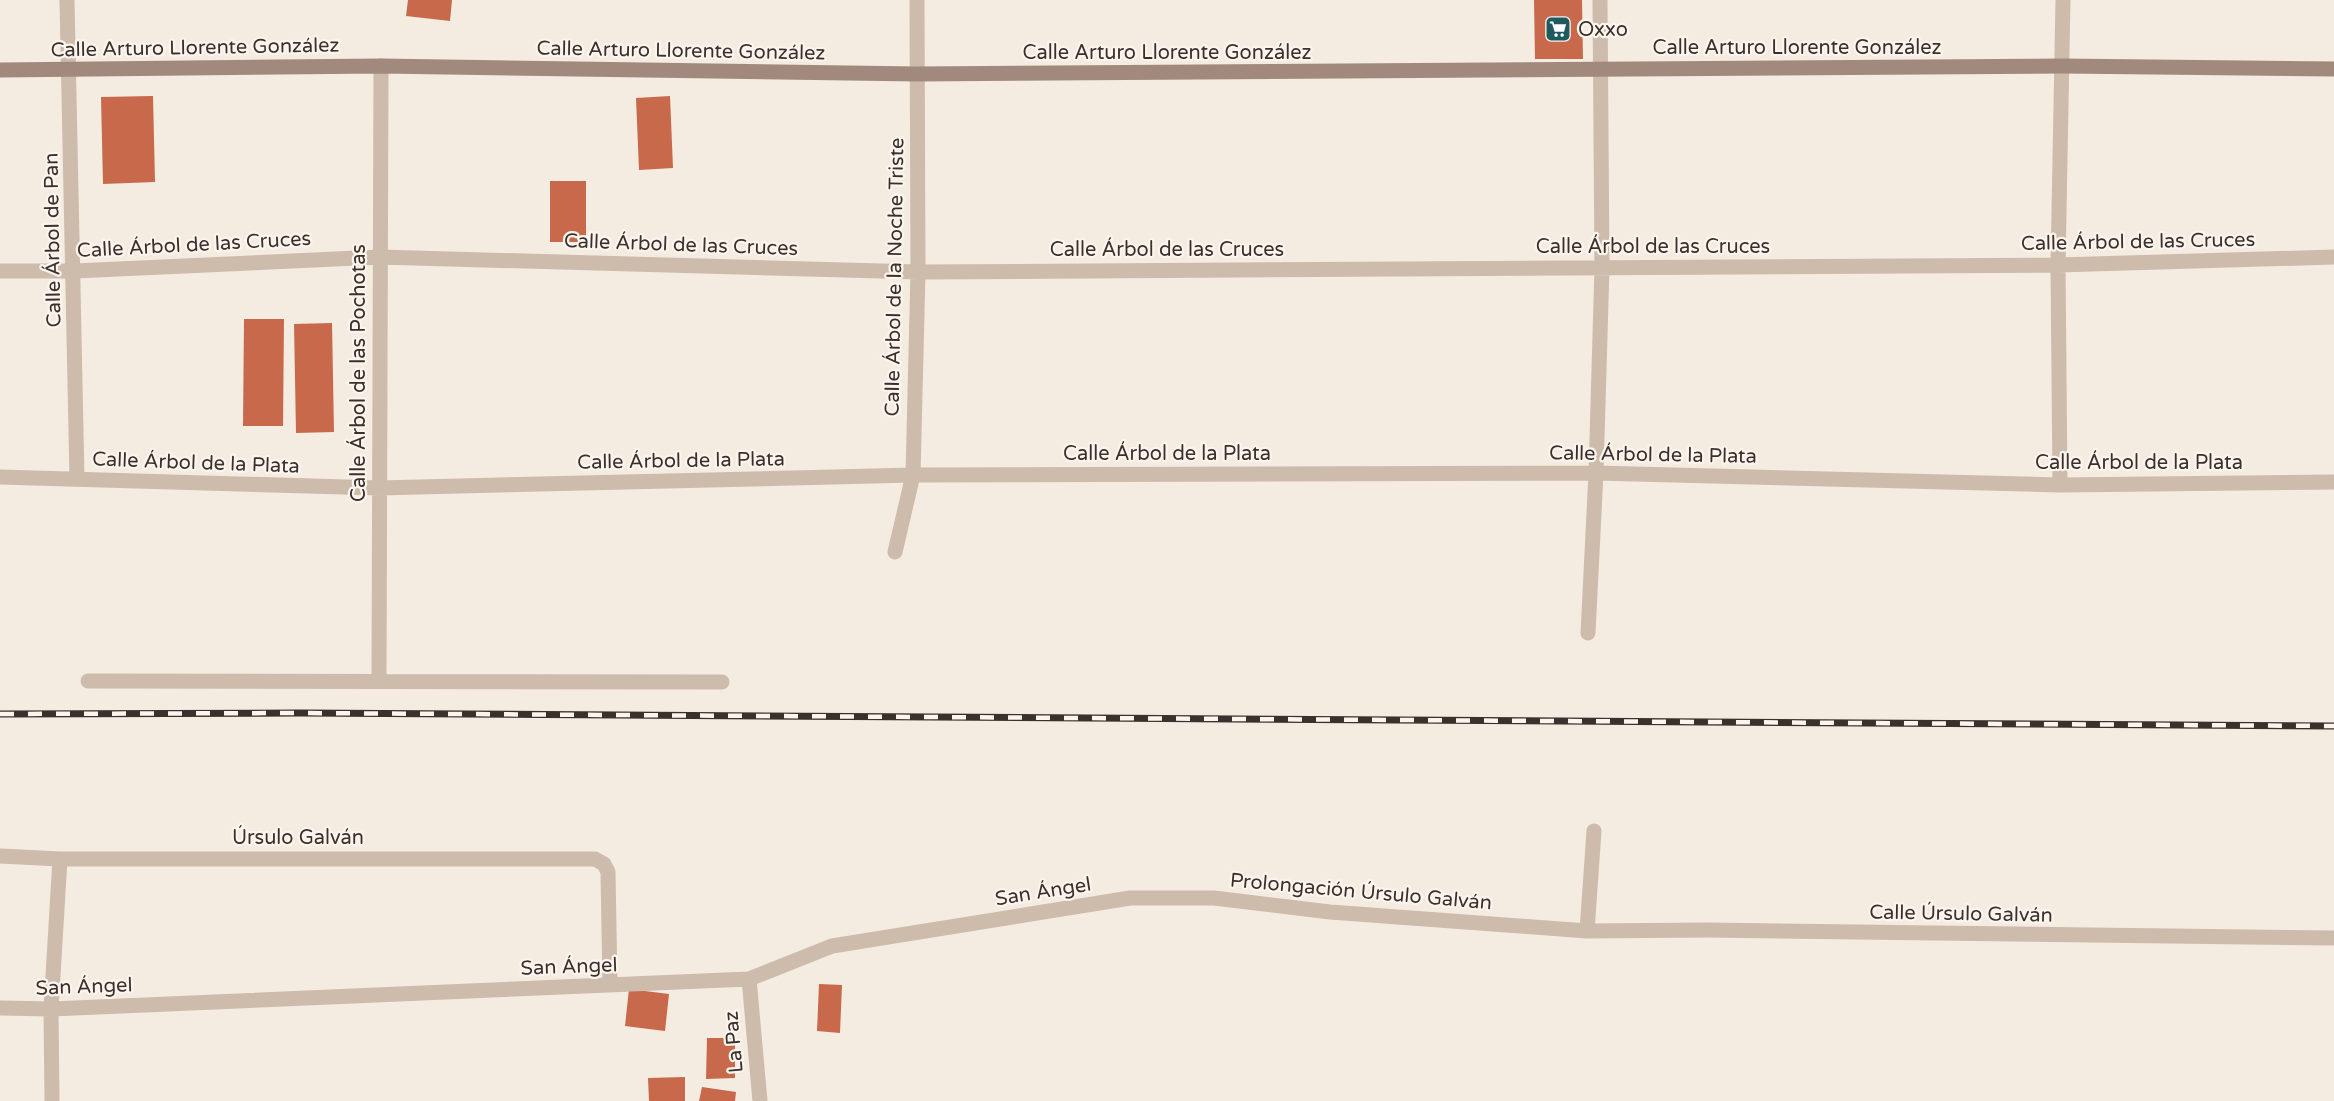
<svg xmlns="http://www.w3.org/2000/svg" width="2334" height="1101" viewBox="0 0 2334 1101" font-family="'Varela Round',sans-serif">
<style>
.building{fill:#c8694b}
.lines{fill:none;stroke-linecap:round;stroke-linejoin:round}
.street{stroke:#cdbbac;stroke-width:15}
.secondary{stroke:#a18a7d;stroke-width:15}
.rail-casing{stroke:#3b302b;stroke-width:7}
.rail{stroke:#fbf5ee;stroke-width:4.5;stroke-dasharray:14;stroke-linecap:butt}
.labels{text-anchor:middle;stroke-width:4.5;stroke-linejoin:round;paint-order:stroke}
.poi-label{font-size:20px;fill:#3b302b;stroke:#fbf5ee;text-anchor:start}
.street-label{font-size:20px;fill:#3b302b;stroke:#fbf5ee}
</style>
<rect width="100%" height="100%" fill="#f4ebe1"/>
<path class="building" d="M408 0H452L450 21 406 16Z
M1534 0H1582L1583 59H1535Z
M153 96 155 182 103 184 101 97Z
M670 96 673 168 639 170 636 98Z
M550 181H586V242H550Z
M244 319H284L283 426H243Z
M332 323 334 432 296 433 294 324Z
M819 984 842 985 840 1033 817 1031Z
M629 989 669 994 665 1031 625 1026Z
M707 1038H735V1078L706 1079Z
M685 1077V1101H649L648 1078Z
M702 1087 736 1092 735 1101H699Z"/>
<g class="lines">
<path class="street" d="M67 0 77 479
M0 271H74L379 257 918 272 2058 265 2334 257
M0 477 379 488 913 475 1596 473 2060 485 2334 482
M2060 485 2058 265 2063 0
M895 552 913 475 918 272 917 0
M1588 633 1596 473 1602 267 1600 0
M88 681 722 682
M379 681 381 66
M0 856 60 859H595L604 864 608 872 610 985
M1587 931 1594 831
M749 979 760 1101
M0 1008 51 1009 749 979 832 946 1130 898H1214L1330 912 1587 931 1707 930 2334 938
M52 1101 51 1009 60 859"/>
<path class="secondary" d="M0 70 381 66 917 74 2062 66 2334 69"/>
<g class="rail-casing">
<path id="rail" d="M0 714 300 713 2334 726"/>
</g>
<use href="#rail" class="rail"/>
</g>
<defs>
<g id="supermarket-square" transform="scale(1.35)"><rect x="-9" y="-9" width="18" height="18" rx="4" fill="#1f5a5e" stroke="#fbf5ee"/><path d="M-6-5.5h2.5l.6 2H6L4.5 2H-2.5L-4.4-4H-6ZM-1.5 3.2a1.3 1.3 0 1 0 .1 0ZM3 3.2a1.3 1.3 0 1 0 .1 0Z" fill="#fff"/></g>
</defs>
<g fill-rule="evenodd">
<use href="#supermarket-square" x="1558" y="29"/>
</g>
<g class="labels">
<g class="poi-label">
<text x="1578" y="36">Oxxo</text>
</g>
<g class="street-label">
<text transform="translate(195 47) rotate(-1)" y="7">Calle Arturo Llorente González</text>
<text x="1797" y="54">Calle Arturo Llorente González</text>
<text transform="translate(681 50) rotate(1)" y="7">Calle Arturo Llorente González</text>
<text x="1167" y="59">Calle Arturo Llorente González</text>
<text transform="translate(52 240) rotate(-91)" y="7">Calle Árbol de Pan</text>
<text transform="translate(2138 241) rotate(-1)" y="7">Calle Árbol de las Cruces</text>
<text transform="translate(194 244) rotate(-3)" y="7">Calle Árbol de las Cruces</text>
<text transform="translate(681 244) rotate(2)" y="7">Calle Árbol de las Cruces</text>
<text x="1653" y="253">Calle Árbol de las Cruces</text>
<text x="1167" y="256">Calle Árbol de las Cruces</text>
<text transform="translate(894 277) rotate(-89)" y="7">Calle Árbol de la Noche Triste</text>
<text transform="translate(358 373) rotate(-90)" y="7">Calle Árbol de las Pochotas</text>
<text x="1167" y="460">Calle Árbol de la Plata</text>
<text transform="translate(1653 454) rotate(1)" y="7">Calle Árbol de la Plata</text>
<text transform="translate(681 460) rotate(-1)" y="7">Calle Árbol de la Plata</text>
<text transform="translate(196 462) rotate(2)" y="7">Calle Árbol de la Plata</text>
<text x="2139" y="469">Calle Árbol de la Plata</text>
<text x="298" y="844">Úrsulo Galván</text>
<text transform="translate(1043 891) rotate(-9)" y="7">San Ángel</text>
<text transform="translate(1361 891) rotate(5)" y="7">Prolongación Úrsulo Galván</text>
<text transform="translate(1961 913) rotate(1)" y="7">Calle Úrsulo Galván</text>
<text transform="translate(569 966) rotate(-2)" y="7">San Ángel</text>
<text transform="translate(84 986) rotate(-2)" y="7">San Ángel</text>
<text transform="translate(733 1042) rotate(-95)" y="7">La Paz</text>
</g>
</g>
</svg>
